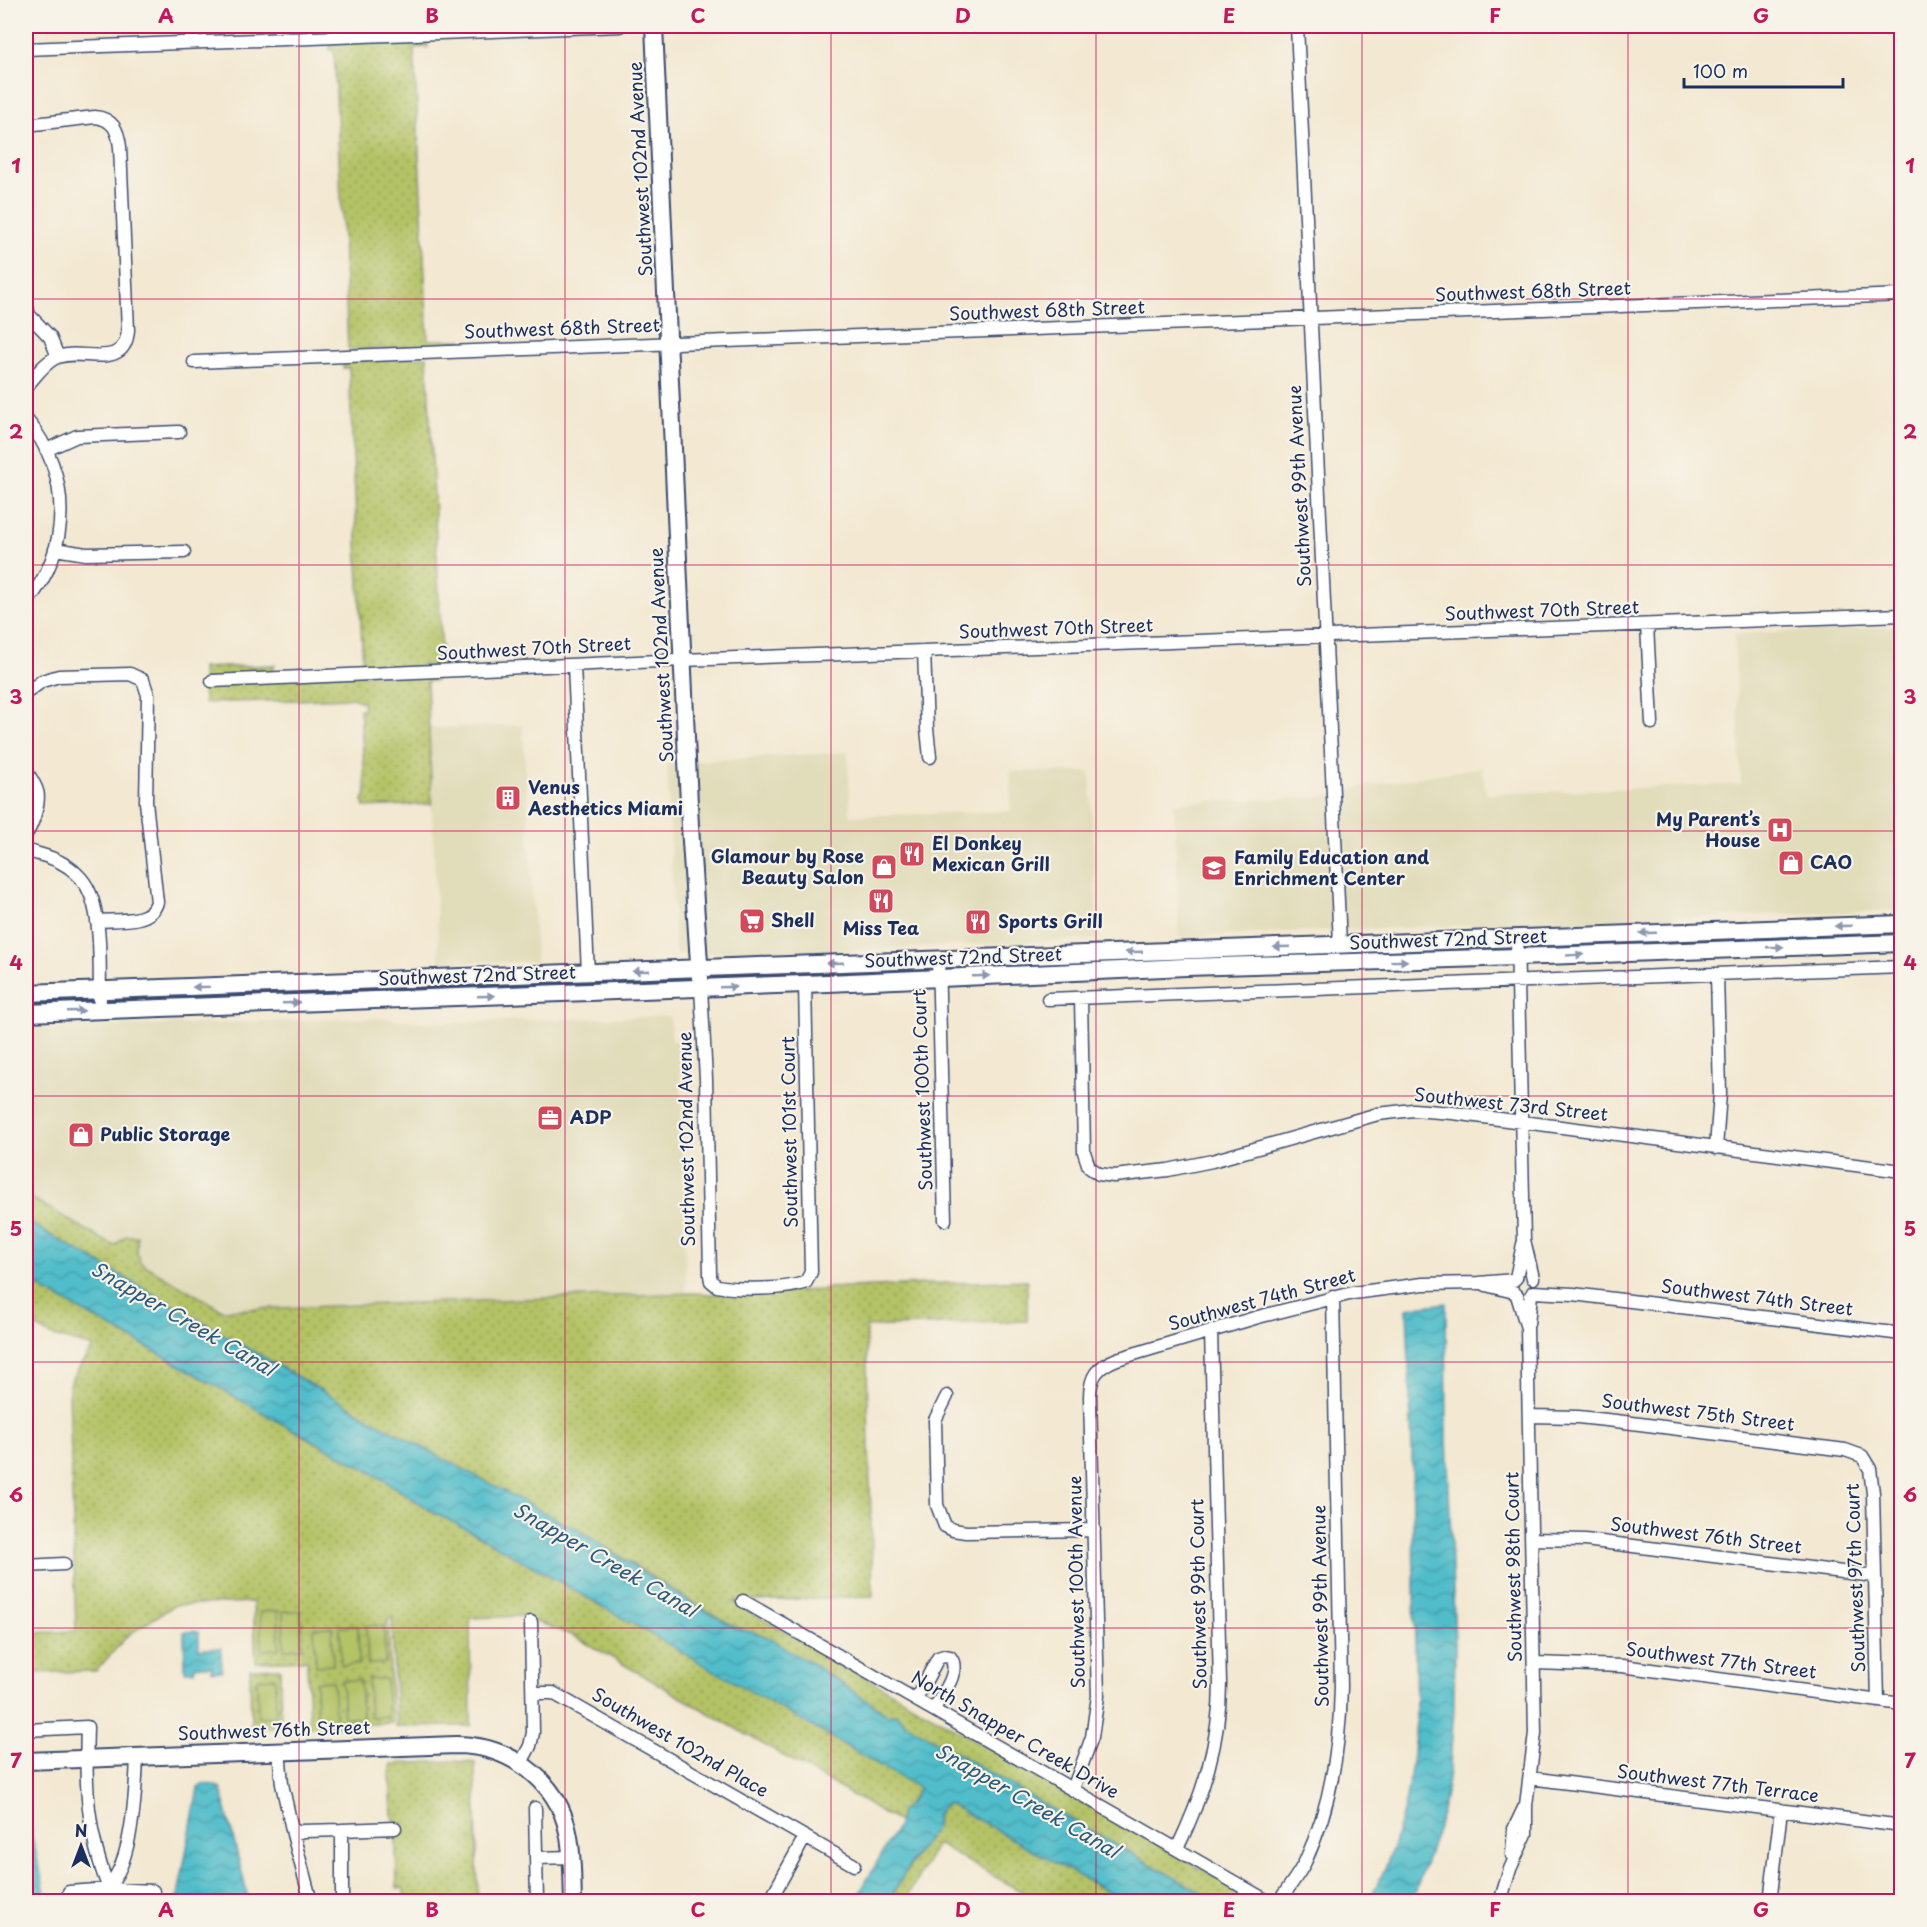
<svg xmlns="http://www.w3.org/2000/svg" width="1927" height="1927" viewBox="0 0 1927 1927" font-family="'Playpen Sans',sans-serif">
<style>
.built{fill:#e1dcba}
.green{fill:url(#green-dots);stroke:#687962;stroke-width:1.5}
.pitch{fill:#b4c366;stroke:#687962;stroke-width:1.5}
.water{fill:url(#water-waves);stroke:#367694;stroke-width:1.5}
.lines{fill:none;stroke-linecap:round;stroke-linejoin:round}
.street-casing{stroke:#3b4b6f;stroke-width:15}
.secondary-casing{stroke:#3b4b6f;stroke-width:20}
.street{stroke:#fff;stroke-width:12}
.secondary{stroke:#fff;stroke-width:16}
.oneway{fill:#8d97ae}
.grid{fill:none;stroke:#c2185b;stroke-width:1.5;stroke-opacity:0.55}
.labels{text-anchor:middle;stroke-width:4.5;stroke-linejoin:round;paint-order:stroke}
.street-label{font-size:18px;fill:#1b2f5e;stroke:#f7f3e8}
.poi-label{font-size:18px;font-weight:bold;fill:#1b2f5e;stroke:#f7f3e8;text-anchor:start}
.water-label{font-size:20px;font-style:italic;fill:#2b5a7e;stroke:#f7f3e8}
.neatline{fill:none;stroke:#c2185b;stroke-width:2}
.grid-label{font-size:20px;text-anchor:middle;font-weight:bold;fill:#c2185b}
</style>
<defs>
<pattern id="green-dots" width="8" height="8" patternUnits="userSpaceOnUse" patternTransform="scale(1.5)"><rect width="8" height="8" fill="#b4c366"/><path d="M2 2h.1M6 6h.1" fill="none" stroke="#929f57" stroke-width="1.8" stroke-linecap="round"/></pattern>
<pattern id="water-waves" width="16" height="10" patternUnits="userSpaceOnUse" patternTransform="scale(1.5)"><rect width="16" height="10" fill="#51bdca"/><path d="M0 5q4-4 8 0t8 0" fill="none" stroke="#429aa7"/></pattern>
</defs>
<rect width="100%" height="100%" fill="#f7f3e8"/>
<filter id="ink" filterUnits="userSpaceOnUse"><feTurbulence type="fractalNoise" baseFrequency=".0167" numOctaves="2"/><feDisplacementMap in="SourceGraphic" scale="12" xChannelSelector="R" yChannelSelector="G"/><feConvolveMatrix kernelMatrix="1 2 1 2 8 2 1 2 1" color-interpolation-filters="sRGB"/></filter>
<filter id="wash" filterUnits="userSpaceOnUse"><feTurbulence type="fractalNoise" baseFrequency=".008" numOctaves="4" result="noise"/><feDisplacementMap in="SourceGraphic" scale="24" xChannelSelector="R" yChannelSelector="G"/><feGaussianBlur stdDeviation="1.35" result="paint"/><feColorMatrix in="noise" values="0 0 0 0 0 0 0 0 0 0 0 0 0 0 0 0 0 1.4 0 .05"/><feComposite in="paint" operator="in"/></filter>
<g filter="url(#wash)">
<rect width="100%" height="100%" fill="#f3e8d1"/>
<path class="built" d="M1901 627V910L1255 933 1179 938 1174 803 1319 797 1365 786 1482 767 1486 794 1741 784 1734 634Z
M523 725 536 962H439L428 728Z
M848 752 850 816 1011 811 1010 771 1090 772 1098 939 855 950 675 954 667 763Z
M670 1016 672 1041H680L686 1293 222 1310 141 1263 137 1253 118 1242 114 1246 26 1195V1029L376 1018 436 1023Z"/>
<path class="green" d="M425 39 428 47 414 48 428 340H462L460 346 353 350 348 348 334 50H330V43Z
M427 357 442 658H449L448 665 363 669 349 368H343L344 360Z
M275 665 271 673 434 675 436 681H427L432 804 364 807 363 800 366 794 360 709H364L363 702 352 698 204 703 202 668Z
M26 1195 114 1246 126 1236H137V1253L141 1263 222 1310 693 1293 712 1294 823 1290 824 1288 1027 1280V1321L866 1327 873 1596 733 1602 1258 1901H1216L1038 1801 905 1723 903 1719 889 1715 811 1663 802 1659 762 1635 739 1629 692 1602 572 1526 565 1524 385 1427 26 1221Z
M26 1280 178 1364 279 1422 373 1473 433 1512 476 1534 920 1788C912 1801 901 1808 899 1822L574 1636 520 1616 470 1618 471 1726 396 1727 392 1618 388 1619 392 1723 309 1727 307 1660 256 1662 253 1602 175 1605 128 1635 96 1671 26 1673V1633L76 1631 69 1388 72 1378 93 1347 50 1335 26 1321Z
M280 1668 281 1727H251L250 1669Z
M454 1761 475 1763 478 1901H397V1899H404V1888H397L395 1820 392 1817 390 1773 392 1764Z
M948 1803 1124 1901H1038L937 1844 905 1901 889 1902C903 1877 916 1852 933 1830 939 1821 934 1809 948 1803Z"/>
<path class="pitch" d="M278 1611 279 1649 262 1650 260 1612Z
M283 1611H301L302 1648 284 1649Z
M358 1626 359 1664 341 1665 340 1627Z
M366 1626H384L385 1663 368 1664Z
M332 1627 333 1665 316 1666 314 1628Z
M275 1678 276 1716 258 1717 257 1679Z
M368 1679H386L387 1716 370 1717Z
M342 1680H360L362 1718H344Z
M333 1681 335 1719 317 1720 316 1682Z"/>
<path class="water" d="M26 1221 385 1427 565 1524 572 1526C627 1561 679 1599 737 1628 745 1632 755 1632 763 1635 780 1643 794 1656 811 1663L888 1715C895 1712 901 1717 905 1723L1038 1801 1216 1901H1124L948 1803C942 1805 938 1812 935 1817L937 1822 935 1828 912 1860 889 1901H855L898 1825 901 1811 910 1803 919 1788 476 1534 433 1512 373 1473 279 1422 178 1364 26 1280Z
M1446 1303 1447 1437 1455 1643 1454 1709 1450 1765 1445 1799 1438 1827 1412 1901H1369C1373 1890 1380 1880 1385 1868 1404 1822 1413 1769 1416 1719L1412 1454 1407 1308Z
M199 1631V1649L221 1648 222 1671H212V1666H195L194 1671H185L184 1632Z
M204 1784 214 1785 221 1789 249 1901H177L198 1788Z
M26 1810 47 1901H26Z"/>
</g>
<g filter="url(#ink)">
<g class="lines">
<g class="street-casing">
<path id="street" d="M1297 26 1340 944
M26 49 620 26
M26 125 95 117C113 119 118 130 120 147L128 330C125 373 80 346 55 358 43 364 34 378 26 387
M26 304 29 315 50 337 58 357
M194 362 1902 295
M26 419C72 473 72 549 26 603
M46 450 77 436 179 432
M55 549 86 554 184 552
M1647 625 1652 723
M924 651 927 729 930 757
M574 665 588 973
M212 681 682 660 1902 615
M26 693 42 681 59 676 130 674 143 680 148 695 146 802 157 902C151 925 115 919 97 921
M26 771C39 790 41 795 34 817 32 823 30 829 26 834
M26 850C37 854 50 856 60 862 72 868 84 879 89 891 103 920 99 977 100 1010
M1517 938 1524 1240 1533 1278
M938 959 945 1220
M701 988 706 1079 710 1275 711 1281 717 1286C737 1290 788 1290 806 1282L811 1272 805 984
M1081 998 1084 1152 1089 1167 1099 1174 1114 1176 1168 1170 1212 1161 1378 1114 1413 1110 1453 1113 1902 1171
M1048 999 1902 967
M1716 1148 1720 1093 1717 974
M1516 1278 1523 1244
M1486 1285 1514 1292
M1533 1292 1573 1294 1902 1334
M1528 1324 1531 1295
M947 1396 935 1420 937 1505 945 1526 953 1530 966 1532 1094 1530
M1529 1416 1578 1417 1616 1421 1845 1450 1862 1456 1870 1469 1873 1493 1878 1701
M1532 1539 1585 1540 1874 1576
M26 1566 64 1564
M743 1601 1269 1902
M1535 1663 1622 1666 1902 1704
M533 1693H553L854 1865
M916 1699 938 1658 944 1656 950 1657C962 1671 941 1696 934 1709
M26 1730 87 1727C85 1785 87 1834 109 1889
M279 1750 282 1784 293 1834 303 1831 342 1830V1902
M521 1763 530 1746 533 1733 531 1622
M1530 1778 1902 1826
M1073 1789 1092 1737 1098 1696 1090 1397C1090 1376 1097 1367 1117 1359L1258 1317 1353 1293 1423 1284 1479 1283 1514 1280
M535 1808 537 1902
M342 1830 395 1828
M293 1834 311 1902
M1177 1849C1203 1795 1220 1743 1220 1683L1211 1331
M1512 1855 1514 1829 1525 1806
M536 1858 572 1857
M109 1889C113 1880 119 1872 122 1863 133 1834 136 1787 137 1756
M69 1892 109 1889 153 1891
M769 1902 805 1837
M1279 1902C1287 1889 1298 1876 1305 1862 1331 1807 1340 1747 1341 1686L1333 1297
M1500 1902 1510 1869 1526 1834V1805L1535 1733 1527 1328 1517 1295
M1770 1902 1781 1810"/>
</g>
<g class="secondary-casing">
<path id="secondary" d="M654 26 690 826 700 978
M26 993 1902 924
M26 1013 805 984 1186 967 1517 957 1902 943
M26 1761 456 1745C508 1745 557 1779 568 1832 573 1854 572 1878 573 1902"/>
</g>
<use href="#street" class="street"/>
<use href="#secondary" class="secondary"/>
</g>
<defs><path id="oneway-solid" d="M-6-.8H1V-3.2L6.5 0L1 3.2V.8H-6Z" transform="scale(1.5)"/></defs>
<g class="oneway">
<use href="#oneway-solid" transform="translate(1843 926) rotate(178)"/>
<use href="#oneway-solid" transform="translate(1648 933) rotate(178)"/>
<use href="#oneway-solid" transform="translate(1282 947) rotate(178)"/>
<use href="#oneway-solid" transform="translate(1775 947) rotate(-2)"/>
<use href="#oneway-solid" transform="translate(1134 952) rotate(178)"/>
<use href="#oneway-solid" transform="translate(1575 955) rotate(-3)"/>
<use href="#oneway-solid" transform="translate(1399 961) rotate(-1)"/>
<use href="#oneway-solid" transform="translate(835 963) rotate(178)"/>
<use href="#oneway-solid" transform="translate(641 971) rotate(178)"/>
<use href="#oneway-solid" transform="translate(981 976) rotate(-2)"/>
<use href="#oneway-solid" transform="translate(201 987) rotate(179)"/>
<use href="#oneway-solid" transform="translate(728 987) rotate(-2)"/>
<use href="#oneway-solid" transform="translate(486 996) rotate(-2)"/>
<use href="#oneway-solid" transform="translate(291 1003) rotate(-2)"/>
<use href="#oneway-solid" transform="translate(76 1011) rotate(-2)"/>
</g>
</g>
<path class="grid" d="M299 26V1902M565 26V1902M831 26V1902M1096 26V1902M1362 26V1902M1628 26V1902M26 299H1902M26 565H1902M26 831H1902M26 1096H1902M26 1362H1902M26 1628H1902"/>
<defs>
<g id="building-square" transform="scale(1.35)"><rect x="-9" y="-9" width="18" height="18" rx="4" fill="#d1495b" stroke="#f7f3e8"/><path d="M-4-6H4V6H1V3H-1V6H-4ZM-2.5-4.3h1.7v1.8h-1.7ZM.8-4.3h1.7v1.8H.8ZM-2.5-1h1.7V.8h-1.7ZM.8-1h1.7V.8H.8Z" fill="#fff"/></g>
<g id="hospital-square" transform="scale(1.35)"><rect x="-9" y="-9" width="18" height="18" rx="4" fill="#d1495b" stroke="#f7f3e8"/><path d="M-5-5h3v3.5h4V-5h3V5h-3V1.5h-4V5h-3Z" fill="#fff"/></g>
<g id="restaurant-square" transform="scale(1.35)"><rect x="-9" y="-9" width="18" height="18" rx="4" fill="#d1495b" stroke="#f7f3e8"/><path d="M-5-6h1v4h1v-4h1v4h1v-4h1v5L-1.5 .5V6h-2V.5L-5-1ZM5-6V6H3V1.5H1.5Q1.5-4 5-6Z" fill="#fff"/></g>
<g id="shop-square" transform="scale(1.35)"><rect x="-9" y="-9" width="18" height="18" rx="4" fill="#d1495b" stroke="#f7f3e8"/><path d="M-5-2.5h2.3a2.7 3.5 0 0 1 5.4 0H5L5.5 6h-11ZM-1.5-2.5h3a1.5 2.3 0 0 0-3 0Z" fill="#fff"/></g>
<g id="school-square" transform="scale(1.35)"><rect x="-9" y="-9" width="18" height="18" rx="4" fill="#d1495b" stroke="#f7f3e8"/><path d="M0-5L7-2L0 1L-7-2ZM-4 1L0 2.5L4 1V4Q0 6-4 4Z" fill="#fff"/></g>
<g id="supermarket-square" transform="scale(1.35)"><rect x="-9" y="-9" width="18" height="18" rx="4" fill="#d1495b" stroke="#f7f3e8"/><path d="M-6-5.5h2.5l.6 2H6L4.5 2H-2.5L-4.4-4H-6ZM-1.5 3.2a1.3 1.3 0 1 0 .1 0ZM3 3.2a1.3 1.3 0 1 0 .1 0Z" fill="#fff"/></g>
<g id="office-square" transform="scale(1.35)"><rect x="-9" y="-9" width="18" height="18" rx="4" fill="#d1495b" stroke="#f7f3e8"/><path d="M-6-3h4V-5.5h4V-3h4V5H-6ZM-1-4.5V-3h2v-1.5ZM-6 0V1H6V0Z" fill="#fff"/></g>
</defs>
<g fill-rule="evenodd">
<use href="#building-square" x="508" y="798"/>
<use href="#hospital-square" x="1780" y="830"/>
<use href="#restaurant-square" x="912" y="854"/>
<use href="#shop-square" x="1791" y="863"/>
<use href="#shop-square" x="884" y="867"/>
<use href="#school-square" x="1214" y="868"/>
<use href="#restaurant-square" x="881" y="901"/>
<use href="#supermarket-square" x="752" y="921"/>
<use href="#restaurant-square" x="978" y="922"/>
<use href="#office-square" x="550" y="1118"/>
<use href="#shop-square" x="81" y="1135"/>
</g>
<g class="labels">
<g class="street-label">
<text transform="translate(641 169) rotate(-93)" y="6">Southwest 102nd Avenue</text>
<text transform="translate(1533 292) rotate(-2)" y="6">Southwest 68th Street</text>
<text transform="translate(1047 311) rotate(-2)" y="6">Southwest 68th Street</text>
<text transform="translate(562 329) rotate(-2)" y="6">Southwest 68th Street</text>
<text transform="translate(1300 486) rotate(-93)" y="6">Southwest 99th Avenue</text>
<text transform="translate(1542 611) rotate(-2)" y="6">Southwest 70th Street</text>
<text transform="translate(1056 629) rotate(-2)" y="6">Southwest 70th Street</text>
<text transform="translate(534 649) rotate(-3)" y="6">Southwest 70th Street</text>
<text transform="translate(662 655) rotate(-93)" y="6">Southwest 102nd Avenue</text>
<text transform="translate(1448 940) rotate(-2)" y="6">Southwest 72nd Street</text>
<text transform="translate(963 958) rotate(-2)" y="6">Southwest 72nd Street</text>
<text transform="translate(477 976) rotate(-2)" y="6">Southwest 72nd Street</text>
<text transform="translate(923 1090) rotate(-92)" y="6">Southwest 100th Court</text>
<text transform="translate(1511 1105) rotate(6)" y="6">Southwest 73rd Street</text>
<text transform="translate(790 1132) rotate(-91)" y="6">Southwest 101st Court</text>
<text transform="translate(687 1139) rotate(-91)" y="6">Southwest 102nd Avenue</text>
<text transform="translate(1757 1298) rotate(7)" y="6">Southwest 74th Street</text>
<text transform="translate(1262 1300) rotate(-15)" y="6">Southwest 74th Street</text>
<text transform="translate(1698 1413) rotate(7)" y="6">Southwest 75th Street</text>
<text transform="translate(1706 1536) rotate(7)" y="6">Southwest 76th Street</text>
<text transform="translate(1514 1567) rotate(-91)" y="6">Southwest 98th Court</text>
<text transform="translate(1856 1578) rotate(-92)" y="6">Southwest 97th Court</text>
<text transform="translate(1077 1582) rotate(-91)" y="6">Southwest 100th Avenue</text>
<text transform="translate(1199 1594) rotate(-91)" y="6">Southwest 99th Court</text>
<text transform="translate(1321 1606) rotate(-91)" y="6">Southwest 99th Avenue</text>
<text transform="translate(1721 1661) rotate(7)" y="6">Southwest 77th Street</text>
<text transform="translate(274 1731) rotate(-2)" y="6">Southwest 76th Street</text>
<text transform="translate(1015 1735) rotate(30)" y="6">North Snapper Creek Drive</text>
<text transform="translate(680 1743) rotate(30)" y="6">Southwest 102nd Place</text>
<text transform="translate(1718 1784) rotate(7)" y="6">Southwest 77th Terrace</text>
</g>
<g class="poi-label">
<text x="528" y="794">Venus<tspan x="528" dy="21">Aesthetics Miami</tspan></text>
<text x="1760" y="826" text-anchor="end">My Parent’s<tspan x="1760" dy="21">House</tspan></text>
<text x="932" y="850">El Donkey<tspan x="932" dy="21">Mexican Grill</tspan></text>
<text x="864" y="863" text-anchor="end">Glamour by Rose<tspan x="864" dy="21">Beauty Salon</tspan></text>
<text x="1234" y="864">Family Education and<tspan x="1234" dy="21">Enrichment Center</tspan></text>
<text x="1810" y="869">CAO</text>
<text x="771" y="927">Shell</text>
<text x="998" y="928">Sports Grill</text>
<text x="881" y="935" text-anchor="middle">Miss Tea</text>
<text x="570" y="1124">ADP</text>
<text x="100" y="1141">Public Storage</text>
</g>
<g class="water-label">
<text transform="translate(183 1319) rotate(30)" y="7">Snapper Creek Canal</text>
<text transform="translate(605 1560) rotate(30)" y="7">Snapper Creek Canal</text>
<text transform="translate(1027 1801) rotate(30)" y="7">Snapper Creek Canal</text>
</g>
</g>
<rect width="1927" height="1927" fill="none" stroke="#f7f3e8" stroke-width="66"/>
<g transform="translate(81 1846)" stroke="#f7f3e8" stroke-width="4.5" paint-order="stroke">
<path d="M0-4.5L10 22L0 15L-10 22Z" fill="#1b2f5e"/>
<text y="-9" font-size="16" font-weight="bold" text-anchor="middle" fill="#1b2f5e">N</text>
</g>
<path d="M1684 78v9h159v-9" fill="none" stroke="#1b2f5e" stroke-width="3"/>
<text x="1693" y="78" font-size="18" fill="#1b2f5e" stroke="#f7f3e8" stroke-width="4.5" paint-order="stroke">100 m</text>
<rect x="33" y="33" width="1861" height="1861" class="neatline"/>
<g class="grid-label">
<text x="166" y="23">A</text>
<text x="432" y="23">B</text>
<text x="698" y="23">C</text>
<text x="963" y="23">D</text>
<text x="1229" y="23">E</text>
<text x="1495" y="23">F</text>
<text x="1761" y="23">G</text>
<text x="16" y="173">1</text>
<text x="1910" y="173">1</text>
<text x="16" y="439">2</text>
<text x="1910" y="439">2</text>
<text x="16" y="704">3</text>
<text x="1910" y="704">3</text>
<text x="16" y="970">4</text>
<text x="1910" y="970">4</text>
<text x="16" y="1236">5</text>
<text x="1910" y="1236">5</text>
<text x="16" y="1502">6</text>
<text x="1910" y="1502">6</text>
<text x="16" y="1768">7</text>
<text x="1910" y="1768">7</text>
<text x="166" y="1917">A</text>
<text x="432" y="1917">B</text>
<text x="698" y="1917">C</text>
<text x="963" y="1917">D</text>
<text x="1229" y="1917">E</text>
<text x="1495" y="1917">F</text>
<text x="1761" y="1917">G</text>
</g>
</svg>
